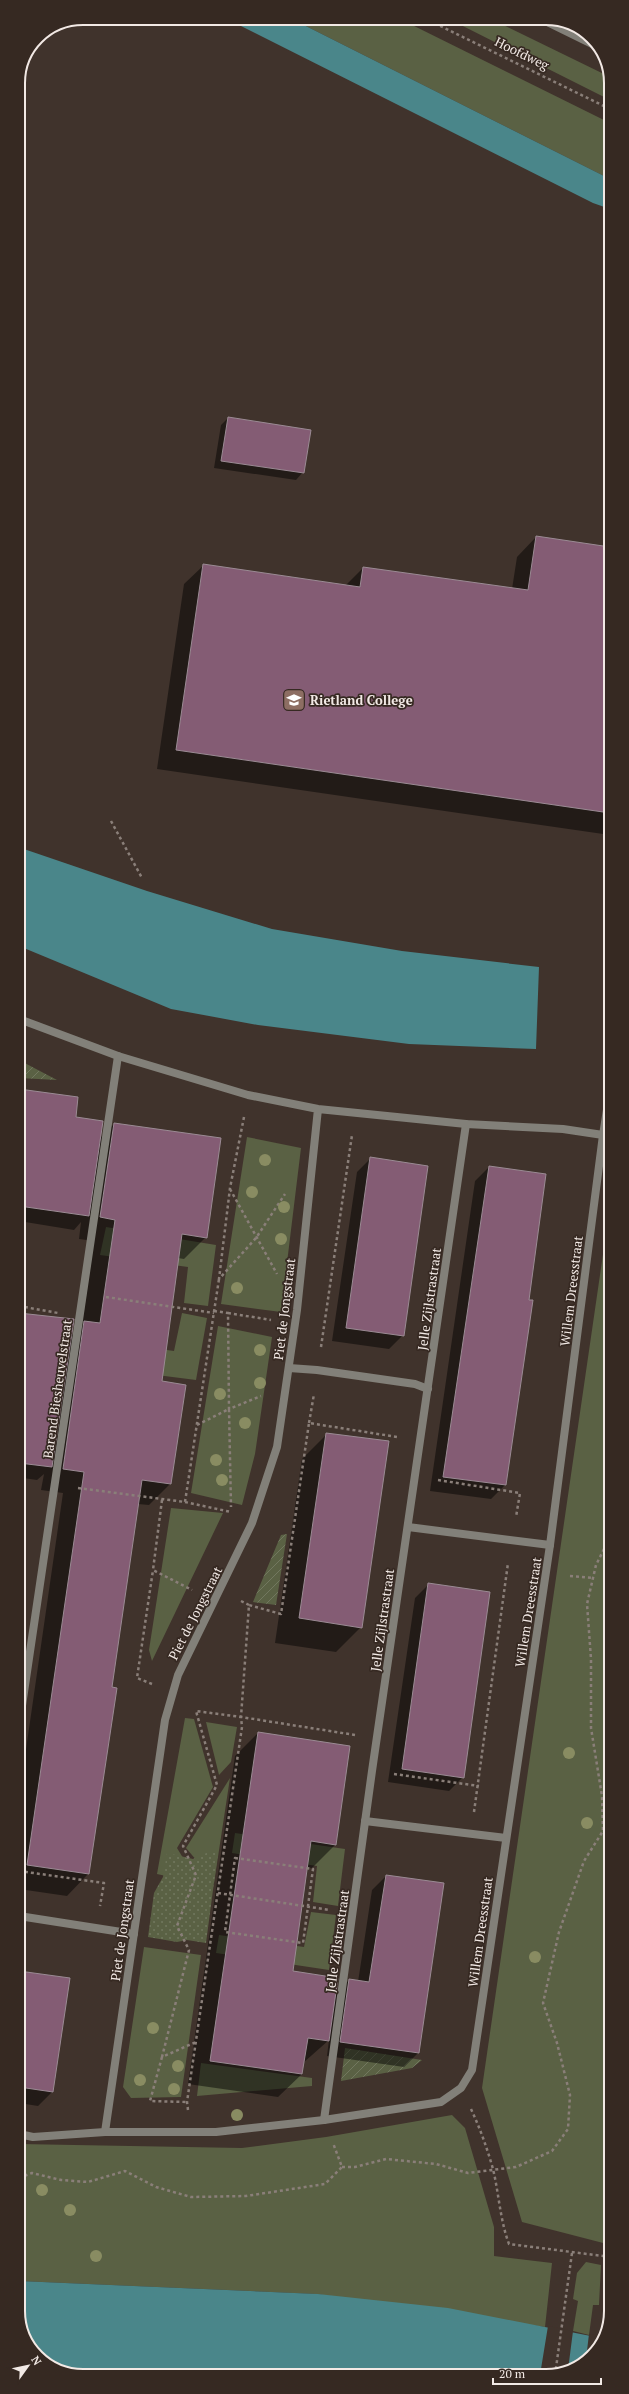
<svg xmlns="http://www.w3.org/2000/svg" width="629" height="2394" viewBox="0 0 629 2394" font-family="'PT Serif',serif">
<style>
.grass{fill:#5a6144}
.park{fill:url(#park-dots)}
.garden{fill:url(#garden-furrows)}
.water{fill:#4a868a}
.pier{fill:#40332c}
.shadow{fill:#0007}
.building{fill:#845c74;stroke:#9b8b94}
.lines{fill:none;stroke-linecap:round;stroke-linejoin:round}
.path{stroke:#8a7f79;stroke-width:2.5;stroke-dasharray:3 3;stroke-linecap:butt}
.service{stroke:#828079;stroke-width:8}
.pedestrian{stroke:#828079;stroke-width:8}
.minor{stroke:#828079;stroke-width:8}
.tertiary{stroke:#828079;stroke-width:8}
.tree{fill:#898c62}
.labels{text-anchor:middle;stroke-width:3.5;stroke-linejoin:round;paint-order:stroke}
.street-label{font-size:13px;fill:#f2e9e5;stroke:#362922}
.poi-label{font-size:13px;font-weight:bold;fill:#f2e9e5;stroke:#362922;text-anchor:start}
.rim{fill:none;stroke:#f2e9e5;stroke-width:2}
</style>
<defs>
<pattern id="park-dots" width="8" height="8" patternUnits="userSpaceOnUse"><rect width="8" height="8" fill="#5a6144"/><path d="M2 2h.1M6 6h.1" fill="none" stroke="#72785f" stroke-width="1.8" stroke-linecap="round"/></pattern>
<pattern id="garden-furrows" width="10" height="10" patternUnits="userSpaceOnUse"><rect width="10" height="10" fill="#5a6144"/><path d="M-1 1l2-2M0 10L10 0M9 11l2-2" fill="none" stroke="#72785f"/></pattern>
</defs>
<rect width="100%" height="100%" fill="#40332c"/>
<path class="grass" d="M290 18H398L610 123V179Z
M447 18H489L610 77V100Z
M247 1137 301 1148 281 1312 221 1304Z
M610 1206 611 2214 607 2244 522 2222 482 2088Z
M106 1227 216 1245 208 1306 184 1303 188 1267 100 1255Z
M182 1313 207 1318 196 1380 86 1366 89 1339 174 1351Z
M218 1326 272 1337 255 1454 242 1505 191 1493Z
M171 1508 223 1513 152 1661 149 1650Z
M185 1718 194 1719 213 1787 177 1848 191 1871 188 1881 157 1874Z
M206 1722 237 1727 231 1762 219 1775Z
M230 1778 214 1883 198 1880 203 1868 186 1848Z
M235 1833 345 1849 338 1906 313 1902 317 1866 232 1853Z
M311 1912 336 1915 329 1970 216 1953 219 1935 304 1947Z
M144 1947 201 1955 181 2097 131 2098 123 2087Z
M201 2063 312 2078V2086L197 2096Z
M452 2115 465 2128 494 2227V2256L552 2263 545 2327 316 2294 19 2281V2144L242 2148 326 2137Z
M586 2262 601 2265 599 2305H593L589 2335 573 2331 578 2301 573 2299 577 2273Z"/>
<path class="park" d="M211 1851 218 1852 206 1943 187 1940 177 1942 148 1937 154 1893 163 1877 167 1853 193 1859Z"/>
<path class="garden" d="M19 1060 57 1080 19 1078Z
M287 1534 276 1605 253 1602 281 1535Z
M345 2048 422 2060 412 2068 341 2081Z"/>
<path class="water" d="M225 18H290L610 179V209L593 203Z
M18 847 147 891 272 929 402 951 539 967 536 1049 409 1044 258 1025 171 1009 19 946Z
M19 2281 318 2294 448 2308 601 2338 595 2354 559 2375 78 2376 40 2360 19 2324Z"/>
<path class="pier" d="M548 2326 573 2331 568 2370 559 2375H540Z
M589 2334 602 2336 595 2354 586 2359Z"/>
<path class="shadow" d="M228 418 303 472 296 480 214 468 221 425Z
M536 537 610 548V835L157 769 184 584 204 565 345 586 363 568 512 589 517 557Z
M21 1090 75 1118 99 1139 114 1124 206 1237 184 1259 178 1258 161 1382 170 1484 149 1505 138 1504 111 1688 116 1689 88 1874 67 1896 19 1889V1798L63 1493 41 1490 44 1474 37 1480 23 1478 19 1505V1313L72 1320 70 1337 82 1325 94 1241 79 1239 81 1222 74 1230 19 1221V1093Z
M371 1158 403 1335 389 1349 332 1341 357 1172Z
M489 1167 528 1301H531L505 1485 491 1499 430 1491 475 1181Z
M327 1434 361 1627 336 1652 275 1643 302 1459Z
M429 1584 463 1777 449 1791 388 1782 415 1598Z
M258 1733 335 1845 312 1868 307 1867 292 1972 335 1995 349 1980 358 1982 372 1890 386 1876 418 2053 404 2067 327 2056 329 2040 303 2063 302 2074 278 2097 188 2084 235 1756Z
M19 1971 69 1979 52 2092 38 2106 19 2103Z"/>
<path class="building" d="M228 417 311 430 304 473 221 461Z
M536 536 610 547V813L176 750 203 564 360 587 363 567 528 590Z
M19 1089 78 1097 76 1117 103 1121 89 1216 19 1206Z
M114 1123 221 1138 207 1238 182 1234 162 1381 186 1385 171 1484 142 1480 112 1687 117 1688 89 1874 27 1865 84 1472 63 1469 84 1321 100 1323 115 1220 100 1217Z
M370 1157 428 1166 404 1336 346 1328Z
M489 1166 546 1174 529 1300H533L506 1485 443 1477Z
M19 1313 74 1319 52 1467 19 1463Z
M326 1433 389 1441 362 1628 299 1618Z
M428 1583 490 1592 464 1778 402 1769Z
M258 1732 350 1746 336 1845 311 1841 293 1971 338 1978 329 2041 308 2038 302 2074 210 2061Z
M386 1875 444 1883 419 2053 340 2042 349 1979 369 1982Z
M19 1971 70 1978 53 2092 19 2087Z"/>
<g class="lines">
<path class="path" d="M424 18 610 109
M111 821 142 878
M244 1117 230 1188 219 1279 256 1238 285 1194
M230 1189 277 1274
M106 1297 214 1313
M19 1306 58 1313
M214 1311 228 1313 229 1409 261 1396
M228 1313 271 1320
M321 1347 352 1135
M309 1423 314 1394
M197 1425 229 1409 231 1507
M438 1480 520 1493 516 1517
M78 1488 185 1502 219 1279
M162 1500 153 1570 192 1590
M185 1502 231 1512
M570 1576 593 1578
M241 1601 249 1605
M152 1684 137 1678 153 1570
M355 1735 241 1717 249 1605 281 1614 309 1423 397 1437
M394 1774 479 1786
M474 1812 508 1563
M235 1858 313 1869 303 1943 225 1932Z
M19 1871 104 1883 100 1906
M218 1893 330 1910
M162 2057 150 2101 187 2102
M471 2109C480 2128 487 2148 493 2169 499 2194 500 2220 509 2244L611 2257
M188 2110 187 2102 242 1727 241 1717 196 1711 217 1785 183 1846 196 1875 177 1926 189 1950 162 2057 196 2042
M342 2167H355L386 2159 436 2164 468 2173 516 2167 552 2151 568 2129 570 2095 557 2043 543 2003 559 1932 584 1861 603 1831 602 1796 591 1728V1659L587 1604 596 1565 611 1535
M19 2178 32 2173 61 2180 88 2182 125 2171 156 2187 191 2197 246 2196 325 2184 342 2167 333 2143
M555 2375 572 2253"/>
<path class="service" d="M289 1368 317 1370 415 1384 428 1389
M408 1527 550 1545
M365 1821 506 1838
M19 1916 134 1934"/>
<path class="pedestrian" d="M19 1726 118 1056
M324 2120 372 1771 466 1124"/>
<path class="minor" d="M19 1019 118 1056 248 1095 318 1109 466 1124 563 1129 603 1135 610 1090
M105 2132 165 1720 178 1675 252 1523 277 1447 297 1310 318 1109
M19 2134 33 2137 105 2132H216L324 2120 441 2102 461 2088 472 2070 550 1545 603 1135"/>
<path class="tertiary" d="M541 19 596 46
M610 2313 611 2308"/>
</g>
<g class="tree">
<circle cx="265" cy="1160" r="6"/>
<circle cx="252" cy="1192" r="6"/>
<circle cx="284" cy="1207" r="6"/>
<circle cx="281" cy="1239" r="6"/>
<circle cx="237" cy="1288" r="6"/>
<circle cx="260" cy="1350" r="6"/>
<circle cx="260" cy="1383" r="6"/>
<circle cx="220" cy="1394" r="6"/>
<circle cx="245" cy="1423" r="6"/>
<circle cx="216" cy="1460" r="6"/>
<circle cx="222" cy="1480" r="6"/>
<circle cx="569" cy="1753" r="6"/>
<circle cx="587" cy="1823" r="6"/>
<circle cx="535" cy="1957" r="6"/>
<circle cx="153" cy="2028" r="6"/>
<circle cx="178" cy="2066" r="6"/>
<circle cx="140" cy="2080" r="6"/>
<circle cx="174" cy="2089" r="6"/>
<circle cx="237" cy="2115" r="6"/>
<circle cx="42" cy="2190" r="6"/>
<circle cx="70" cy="2210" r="6"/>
<circle cx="96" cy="2256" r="6"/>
</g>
<defs>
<g id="school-square" transform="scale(1.15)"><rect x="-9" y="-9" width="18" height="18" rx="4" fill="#8d6e63" stroke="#362922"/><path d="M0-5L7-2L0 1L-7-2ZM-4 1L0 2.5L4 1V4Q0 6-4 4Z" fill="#fff"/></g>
</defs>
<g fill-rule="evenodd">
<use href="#school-square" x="294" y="700"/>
</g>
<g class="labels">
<g class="street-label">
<text transform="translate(522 53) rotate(26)" y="5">Hoofdweg</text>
<text transform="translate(571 1291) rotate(-83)" y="5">Willem Dreesstraat</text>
<text transform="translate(429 1299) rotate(-82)" y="5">Jelle Zijlstrastraat</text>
<text transform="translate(284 1309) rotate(-83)" y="5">Piet de Jongstraat</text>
<text transform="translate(57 1389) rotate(-82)" y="5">Barend Biesheuvelstraat</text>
<text transform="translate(528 1612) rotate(-81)" y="5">Willem Dreesstraat</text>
<text transform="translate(195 1613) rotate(-63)" y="5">Piet de Jongstraat</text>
<text transform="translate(382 1620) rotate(-82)" y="5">Jelle Zijlstrastraat</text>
<text transform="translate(122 1930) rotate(-82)" y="5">Piet de Jongstraat</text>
<text transform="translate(480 1932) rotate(-82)" y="5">Willem Dreesstraat</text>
<text transform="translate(337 1941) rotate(-82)" y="5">Jelle Zijlstrastraat</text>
</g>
<g class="poi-label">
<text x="310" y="705">Rietland College</text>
</g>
</g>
<path d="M0 0H629V2394H0ZM83 25H546A58 58 0 0 1 604 83V2311A58 58 0 0 1 546 2369H83A58 58 0 0 1 25 2311V83A58 58 0 0 1 83 25Z" fill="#362922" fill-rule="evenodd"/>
<path class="rim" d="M83 25H546A58 58 0 0 1 604 83V2311A58 58 0 0 1 546 2369H83A58 58 0 0 1 25 2311V83A58 58 0 0 1 83 25Z"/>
<g transform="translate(28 2366) rotate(57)" stroke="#362922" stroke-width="3" paint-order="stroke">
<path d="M0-3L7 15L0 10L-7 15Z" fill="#f2e9e5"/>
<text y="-6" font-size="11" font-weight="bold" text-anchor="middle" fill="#f2e9e5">N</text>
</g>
<path d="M493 2378v6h108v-6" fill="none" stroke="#f2e9e5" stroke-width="2"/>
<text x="499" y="2378" font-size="12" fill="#f2e9e5" stroke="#362922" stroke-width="3" paint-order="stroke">20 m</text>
</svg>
